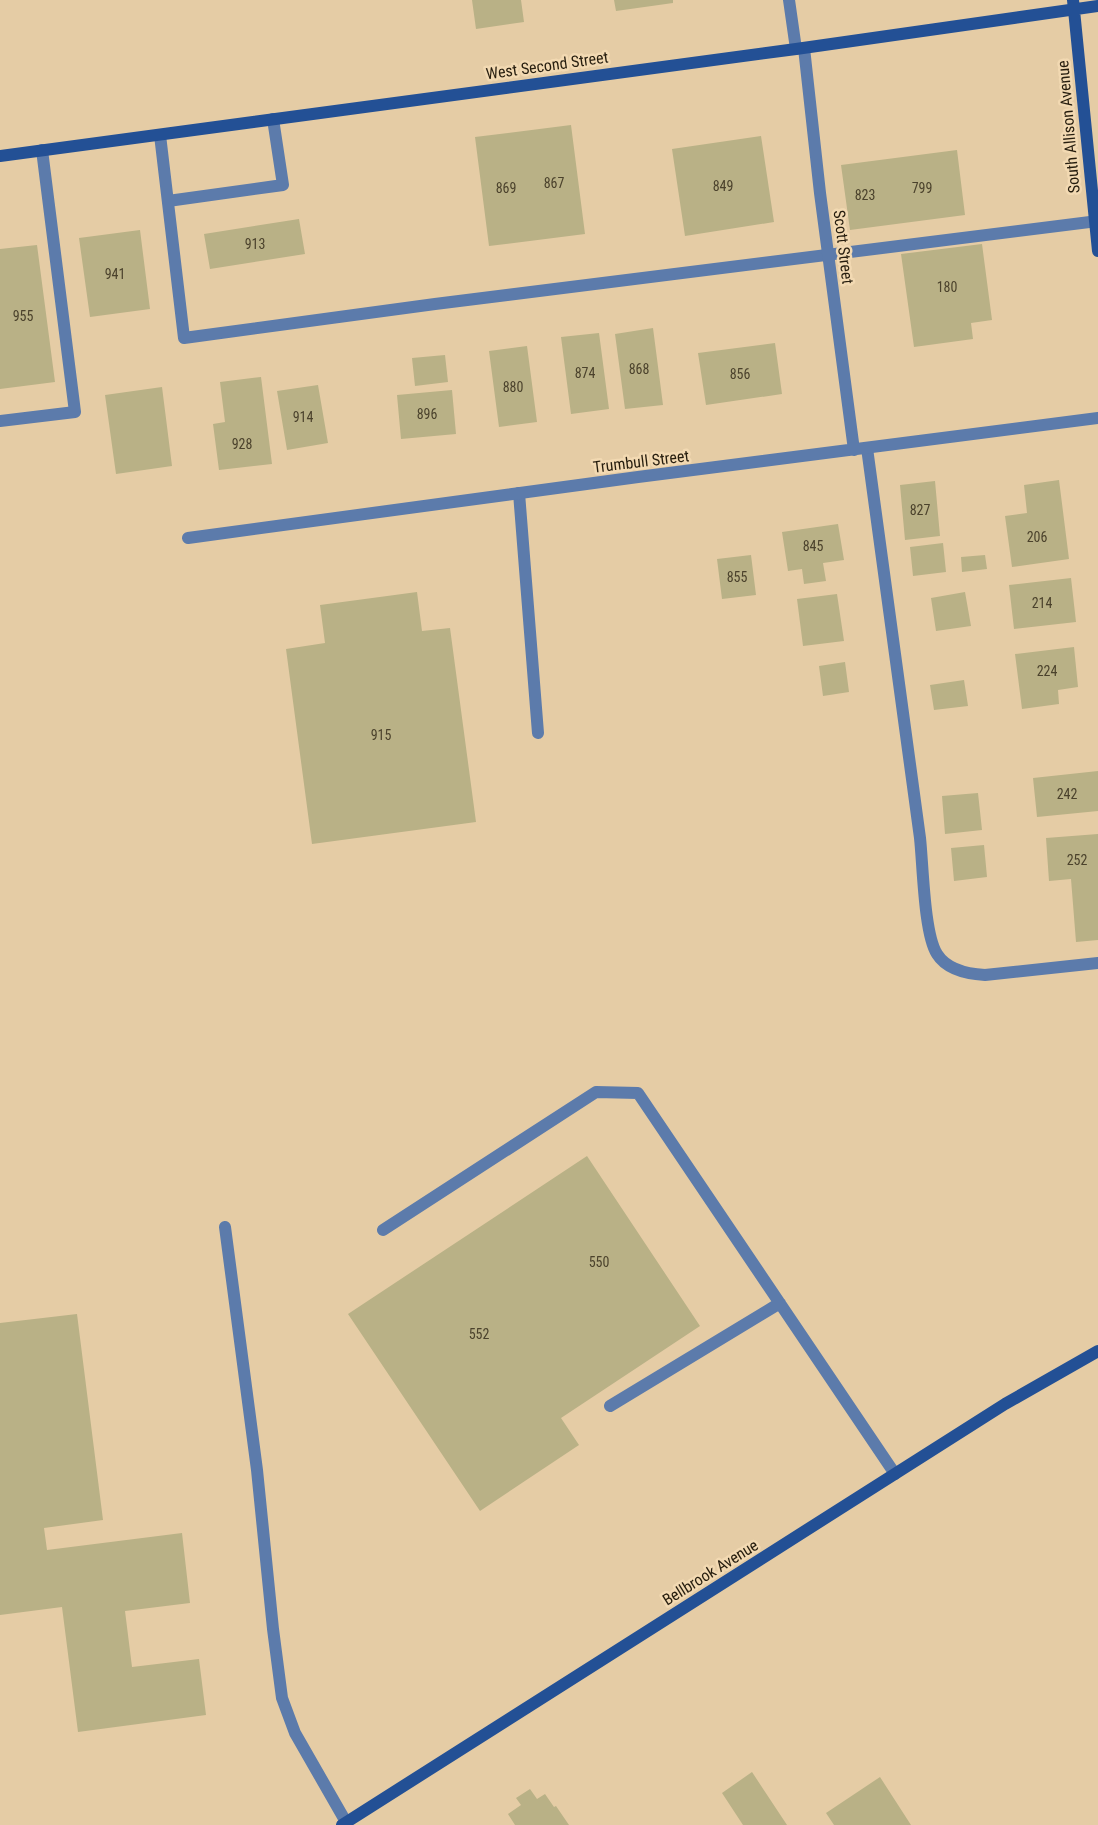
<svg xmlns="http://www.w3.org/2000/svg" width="1098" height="1825" viewBox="0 0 1098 1825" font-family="'Roboto Condensed',sans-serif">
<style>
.building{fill:#b9b186}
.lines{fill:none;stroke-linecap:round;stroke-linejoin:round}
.lane{stroke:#5c7bab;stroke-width:12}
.street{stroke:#5c7bab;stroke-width:12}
.secondary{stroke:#235095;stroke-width:12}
.labels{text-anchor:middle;stroke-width:5;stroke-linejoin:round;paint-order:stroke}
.number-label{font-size:14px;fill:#4b422c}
.street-label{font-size:16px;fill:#261d0e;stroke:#f2d9b2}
</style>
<rect width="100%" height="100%" fill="#e5cca5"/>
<path class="building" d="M472 0H521L524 22 476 29Z
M614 0H673V3L616 11Z
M571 125 585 234 489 246 475 137Z
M761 136 774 222 685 236 672 149Z
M957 150 965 215 850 230 841 165Z
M299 219 305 254 210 269 204 234Z
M140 230 150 309 90 317 79 238Z
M982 244 992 320 971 323 973 339 914 347 901 254Z
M37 245 55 382 0 389V249Z
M653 328 663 405 625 409 615 334Z
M599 333 609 409 571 414 561 337Z
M775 343 782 394 706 405 698 353Z
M527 346 537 422 499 427 489 351Z
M445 355 448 382 415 386 412 358Z
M261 377 272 464 219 470 213 424 225 422 220 382Z
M318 385 328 443 287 450 277 391Z
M162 387 172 466 116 474 105 395Z
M452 390 456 434 401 439 397 395Z
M1059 480 1069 559 1012 567 1005 516 1027 513 1024 485Z
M935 481 940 536 905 540 900 485Z
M838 524 844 560 823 563 826 581 804 584 802 569 788 571 782 532Z
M943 543 946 572 913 576 910 547Z
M751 555 756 595 722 599 717 559Z
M985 555 987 569 962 572 961 557Z
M1071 578 1076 622 1014 629 1009 585Z
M417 592 422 631 450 628 476 822 312 844 286 649 325 643 320 605Z
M965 592 971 626 936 631 931 598Z
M837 594 844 641 803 646 797 599Z
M1074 647 1078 687 1058 690 1059 704 1022 709 1015 654Z
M845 662 849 692 823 696 819 666Z
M964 680 968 706 934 710 930 685Z
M1098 771V811L1037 817 1033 778Z
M978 793 982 830 945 834 942 796Z
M1098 834V940L1076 942 1071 879 1049 881 1046 838Z
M984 845 987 877 954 881 951 848Z
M587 1156 700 1326 561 1418 579 1445 480 1511 348 1314Z
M77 1314 103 1520 44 1528 47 1550 182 1533 190 1603 125 1611 132 1667 199 1659 206 1715 78 1732 62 1607 0 1615V1323Z
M752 1772 787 1825H743L722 1793Z
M880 1777 911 1825H834L826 1813Z
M530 1789 537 1799 545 1794 554 1807 556 1806 569 1825H515L508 1814 521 1805 516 1798Z"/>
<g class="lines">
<path class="lane" d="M789 0 796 49
M160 135 184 338 435 304 1098 221
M168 201 283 185 273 119
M0 421 75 412 42 150
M867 448C885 578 903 708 920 838 923 865 924 934 937 954 947 970 968 974 985 975L1098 963
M519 493 538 733
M225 1227 257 1470 273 1629 282 1698 295 1733 346 1822
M383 1230 596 1092 638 1093 895 1474
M610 1406 780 1303"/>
<path class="street" d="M804 48 820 193 854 450
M188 538 638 477 1098 418"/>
<path class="secondary" d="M1073 0 1098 251
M0 156 796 49 1098 6
M342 1825 1005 1404 1098 1351"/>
</g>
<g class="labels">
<g class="number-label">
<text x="554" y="188">867</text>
<text x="723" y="191">849</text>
<text x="506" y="193">869</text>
<text x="922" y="193">799</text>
<text x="865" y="200">823</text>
<text x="255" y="249">913</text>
<text x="115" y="279">941</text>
<text x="947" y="292">180</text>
<text x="23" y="321">955</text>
<text x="639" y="374">868</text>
<text x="585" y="378">874</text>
<text x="740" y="379">856</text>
<text x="513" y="392">880</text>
<text x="427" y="419">896</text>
<text x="303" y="422">914</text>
<text x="242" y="449">928</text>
<text x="920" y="515">827</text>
<text x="1037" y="542">206</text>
<text x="813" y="551">845</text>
<text x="737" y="582">855</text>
<text x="1042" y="608">214</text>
<text x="1047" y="676">224</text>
<text x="381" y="740">915</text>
<text x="1067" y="799">242</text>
<text x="1077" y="865">252</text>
<text x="599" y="1267">550</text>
<text x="479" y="1339">552</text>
</g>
<g class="street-label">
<text transform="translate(547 65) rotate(-8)" y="6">West Second Street</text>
<text transform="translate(1068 127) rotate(-95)" y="6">South Allison Avenue</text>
<text transform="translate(844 247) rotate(83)" y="6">Scott Street</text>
<text transform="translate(641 461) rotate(-7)" y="6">Trumbull Street</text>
<text transform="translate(710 1572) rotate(-32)" y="6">Bellbrook Avenue</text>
</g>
</g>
</svg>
